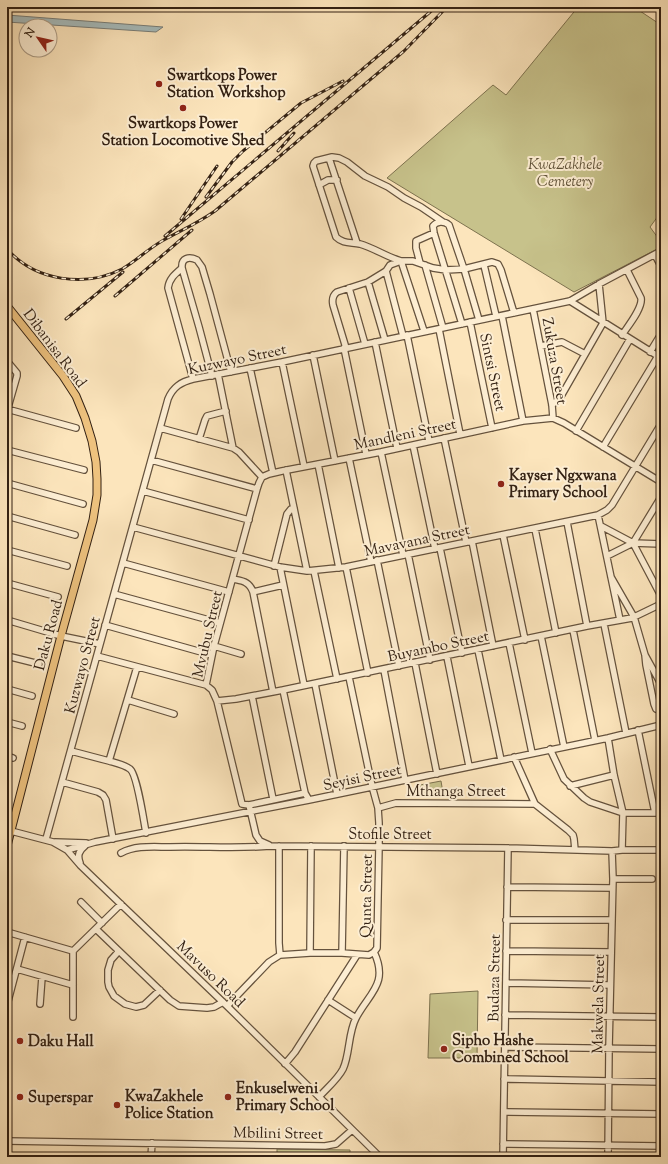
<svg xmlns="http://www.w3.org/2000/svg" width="668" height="1164" viewBox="0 0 668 1164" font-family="'Sorts Mill Goudy',serif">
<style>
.green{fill:#c7c28b;stroke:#7d724f}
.water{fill:#a6bcbd;stroke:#787e79}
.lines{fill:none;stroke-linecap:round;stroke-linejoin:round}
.minor-casing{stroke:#65523d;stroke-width:8}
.major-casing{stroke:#332113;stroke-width:9}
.minor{stroke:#fdeed3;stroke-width:5.5}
.major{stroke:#eec27e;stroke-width:7}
.rail-casing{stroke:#332113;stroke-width:3}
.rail{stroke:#fdeed3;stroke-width:1.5;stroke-dasharray:4.5;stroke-linecap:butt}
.poi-dot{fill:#8f2418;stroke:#fdeed3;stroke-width:1.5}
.labels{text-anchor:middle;stroke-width:4;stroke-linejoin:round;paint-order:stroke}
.poi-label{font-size:15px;font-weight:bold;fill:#332113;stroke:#fdeed3;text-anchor:start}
.park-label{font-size:15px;font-style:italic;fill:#5f5137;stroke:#fdeed3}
.street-label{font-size:15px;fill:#332113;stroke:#fdeed3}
</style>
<rect width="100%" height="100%" fill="#fce5bc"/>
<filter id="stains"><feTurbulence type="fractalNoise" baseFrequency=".005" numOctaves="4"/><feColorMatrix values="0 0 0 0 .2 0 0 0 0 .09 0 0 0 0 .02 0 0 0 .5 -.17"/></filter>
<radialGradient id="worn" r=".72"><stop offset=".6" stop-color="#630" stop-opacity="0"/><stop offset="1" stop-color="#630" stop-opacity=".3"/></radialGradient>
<path class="green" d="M578 7H634L661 25V212L650 227 661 242V247L574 292 387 178 493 85 506 95Z
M441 781 443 793 422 796 420 785Z
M478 991 477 1058H428L430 994Z
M277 1149 350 1150V1155H367L368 1157H277Z"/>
<path class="water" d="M7 15 163 27 156 32 7 22Z"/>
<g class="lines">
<g class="minor-casing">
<path id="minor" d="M329 158 357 243
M319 185 328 180H337
M655 255 661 266
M420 263 416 248V241L434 233
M425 265 443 328
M484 265 496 316
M182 268C175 274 169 279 168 288L193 379
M386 271 403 336
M368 282 385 340
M349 288 365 344
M570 301 661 358
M533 309 552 405 553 418
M502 316 523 421
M470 322 492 428
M462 324 434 233 433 226C437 221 444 221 449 225L464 269 479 320
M439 329 460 434
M424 331 401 261C387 257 374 248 360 244 351 242 343 244 336 237L313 166 314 163 316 161 332 157 339 158 347 162 365 176 388 187 404 198 421 207 443 222
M407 335 429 441
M622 335C628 326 643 308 641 298L627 270
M375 342 397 448
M541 346 562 342 585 354
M344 348 366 454
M346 348 333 305C332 300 333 295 337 292L368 282 386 271 390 265 401 261H413L433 268 446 270 464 269 492 262 498 264 501 270 514 313
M650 352 661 334
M313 355 335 461
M7 361 17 373V376L7 411
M282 362 304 466
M250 368 273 473
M218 374 233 448 239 452 262 477
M212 376 199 327 182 268C181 258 189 256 197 260L202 267 210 294 231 372
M552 405 560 398 603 323 599 284
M7 409 76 428
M160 428 233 448
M576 431 630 339
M444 438 466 542
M199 439 205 420 207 416 226 411
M413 445 435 549
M603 447 658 356
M7 450 84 470
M381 452 403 555
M349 458 371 562
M151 460 257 489
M318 464 339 568
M286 470 307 571
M262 477 269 474 282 471 381 452 523 421 553 418 564 423 661 482
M262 477 259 483 257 489 214 646 206 685 212 690 217 701 242 804 249 805 256 835 260 841 269 845
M7 483 83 504
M143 491 249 520
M661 497 633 543 661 596
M598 515 620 620
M7 516 75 535
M567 522 587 626
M601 526 633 543 661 544
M133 527 280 567 307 571 346 567 598 515 607 510 612 505 661 424
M535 529 556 633
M503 535 525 640
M472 541 493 646
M440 548 462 653
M7 550 67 566
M408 554 430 660
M607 556 633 543
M377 560 399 666
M123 563 229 592
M274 566 287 514 291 509 294 508
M280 567 304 685
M346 567 368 673
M314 571 337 679
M611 577 634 617 645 655 661 684
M233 579C242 581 249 581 253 592
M7 583 58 597
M114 594 220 623
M7 620 61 636 100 644
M604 624 626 733
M105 625 212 655
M573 630 595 740
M541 636 564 747
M509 643 532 753
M214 646 241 654
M478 650 501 760
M645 655 646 665 654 704 656 709 661 711
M7 656 39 664
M97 656 206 685
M447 657 469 766
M415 663 437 774
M384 670 405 780
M315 684 337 794
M7 689 32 696
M283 690 305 793 309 800
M273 692 253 592 283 585
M252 696 273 799
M128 700 174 714
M217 701 236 699 283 690 587 626 632 618 661 604
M7 722 22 726
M638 730 655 813
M608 738 614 775 623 813 622 850
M550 749 564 779 584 798 590 802 623 813H655L661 812
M71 751 109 761 137 667
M7 756 13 758
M514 757 535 804 568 830 573 835 574 839 575 850
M109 761C116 763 125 765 130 769 137 774 144 822 146 833
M62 782 98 792 103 795 106 800 113 839
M570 786 614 775
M249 805 305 793
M378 808 396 803 535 804
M11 831 53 842 67 850 80 865 227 1006 380 1157
M46 839 168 399C173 387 181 382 193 379L282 362 570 301 599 284 661 251
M55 842 86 843
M279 846V943L280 955
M67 850 95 842 309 800 608 738 661 725
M121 853C136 845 153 847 170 847 203 846 236 849 270 846L508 848 612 851 622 850H661
M80 863C77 855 79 851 85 846
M613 879H652
M507 887 612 888
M81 902 102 923
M506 920H612
M96 929 170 1000 179 1006 207 1008 214 1007 223 1002
M7 932 73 951V1017
M73 951 121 904
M119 951 111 960 108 970V982L109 987 114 996 125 1004 136 1007 144 1005 160 990
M506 951 611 952
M310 953 311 846
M342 953 344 846
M17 969 73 985
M506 983 610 985
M328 1000 356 1018
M40 1004 42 977
M7 1005 25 937
M227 1006 269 962 280 955 310 953H342L369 955 374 952 377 948 379 846V823L378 808 372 786 349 677
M505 1015 661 1017
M505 1047 661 1049
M285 1064 295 1052 357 955
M504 1079 661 1082
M319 1097C327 1088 338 1079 343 1069 350 1054 348 1033 356 1018 369 993 389 984 374 952
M504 1112 661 1114
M7 1141 325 1146 336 1144 352 1130
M503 1144 661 1146
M151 1157 152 1143
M503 1157 508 848
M608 1157 609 1048 613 879 612 851"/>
</g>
<g class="major-casing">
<path id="major" d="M7 306 63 376 76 396 85 418 92 441 96 462 97 479V495L93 520 61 636 7 846"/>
</g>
<use href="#minor" class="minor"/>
<use href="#major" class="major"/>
<g class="rail-casing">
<path id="rail" d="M278 151 294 133
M206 197 232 162 243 151 301 103 343 81
M181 219 217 166
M165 236 436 7
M7 249C35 281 85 288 122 269 136 261 148 249 162 241 180 231 198 223 215 211L404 51 447 7
M115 296 192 230
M66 319 123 272"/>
</g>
<use href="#rail" class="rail"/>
</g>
<g class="poi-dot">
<circle cx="159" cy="84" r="4"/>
<circle cx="183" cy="108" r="4"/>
<circle cx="501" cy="484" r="4"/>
<circle cx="20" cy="1041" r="4"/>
<circle cx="444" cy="1049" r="4"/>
<circle cx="20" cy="1097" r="4"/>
<circle cx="228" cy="1097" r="4"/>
<circle cx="117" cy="1105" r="4"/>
</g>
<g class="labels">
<g class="poi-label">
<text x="167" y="80">Swartkops Power<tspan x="167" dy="17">Station Workshop</tspan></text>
<text x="183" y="128" text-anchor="middle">Swartkops Power<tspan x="183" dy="17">Station Locomotive Shed</tspan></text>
<text x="509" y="480">Kayser Ngxwana<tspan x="509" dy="17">Primary School</tspan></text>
<text x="452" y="1045">Sipho Hashe<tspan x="452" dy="17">Combined School</tspan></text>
<text x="28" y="1046">Daku Hall</text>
<text x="236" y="1093">Enkuselweni<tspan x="236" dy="17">Primary School</tspan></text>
<text x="125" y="1101">KwaZakhele<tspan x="125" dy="17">Police Station</tspan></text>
<text x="28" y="1102">Superspar</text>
</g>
<g class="park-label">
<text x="565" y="169">KwaZakhele<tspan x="565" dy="17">Cemetery</tspan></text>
</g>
<g class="street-label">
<text transform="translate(55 348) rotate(53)" y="5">Dibanisa Road</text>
<text transform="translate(237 359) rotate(-12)" y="5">Kuzwayo Street</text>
<text transform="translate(555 361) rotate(80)" y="5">Zukuza Street</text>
<text transform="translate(493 372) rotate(78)" y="5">Sintsi Street</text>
<text transform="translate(405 434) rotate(-12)" y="5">Mandleni Street</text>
<text transform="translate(417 540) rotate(-12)" y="5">Mavavana Street</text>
<text transform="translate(207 634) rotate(-77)" y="5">Mvubu Street</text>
<text transform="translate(48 635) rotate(-75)" y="5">Daku Road</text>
<text transform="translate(438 646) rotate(-12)" y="5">Buyambo Street</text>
<text transform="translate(82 665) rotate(-75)" y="5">Kuzwayo Street</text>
<text transform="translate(362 777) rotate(-12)" y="5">Seyisi Street</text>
<text x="456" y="796">Mthanga Street</text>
<text x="390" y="839">Stofile Street</text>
<text transform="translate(366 896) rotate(-89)" y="5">Qunta Street</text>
<text transform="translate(211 974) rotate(44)" y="5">Mavuso Road</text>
<text transform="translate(494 978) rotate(-89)" y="5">Budaza Street</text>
<text transform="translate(598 1004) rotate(-89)" y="5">Makwela Street</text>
<text transform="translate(278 1133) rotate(1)" y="5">Mbilini Street</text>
</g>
</g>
<rect width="668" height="1164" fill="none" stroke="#fce5bc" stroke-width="24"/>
<rect x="8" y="8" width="652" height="1148" fill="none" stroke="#332113" stroke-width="2"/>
<rect x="12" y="12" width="644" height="1140" fill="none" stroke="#332113"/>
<g transform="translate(38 38) rotate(304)"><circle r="19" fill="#fdeed3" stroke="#ac9c86"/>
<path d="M0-3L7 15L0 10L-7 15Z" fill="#8f2418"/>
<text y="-6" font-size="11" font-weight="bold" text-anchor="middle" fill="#332113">N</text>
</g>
<rect width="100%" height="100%" filter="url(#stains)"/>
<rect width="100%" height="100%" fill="url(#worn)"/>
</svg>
